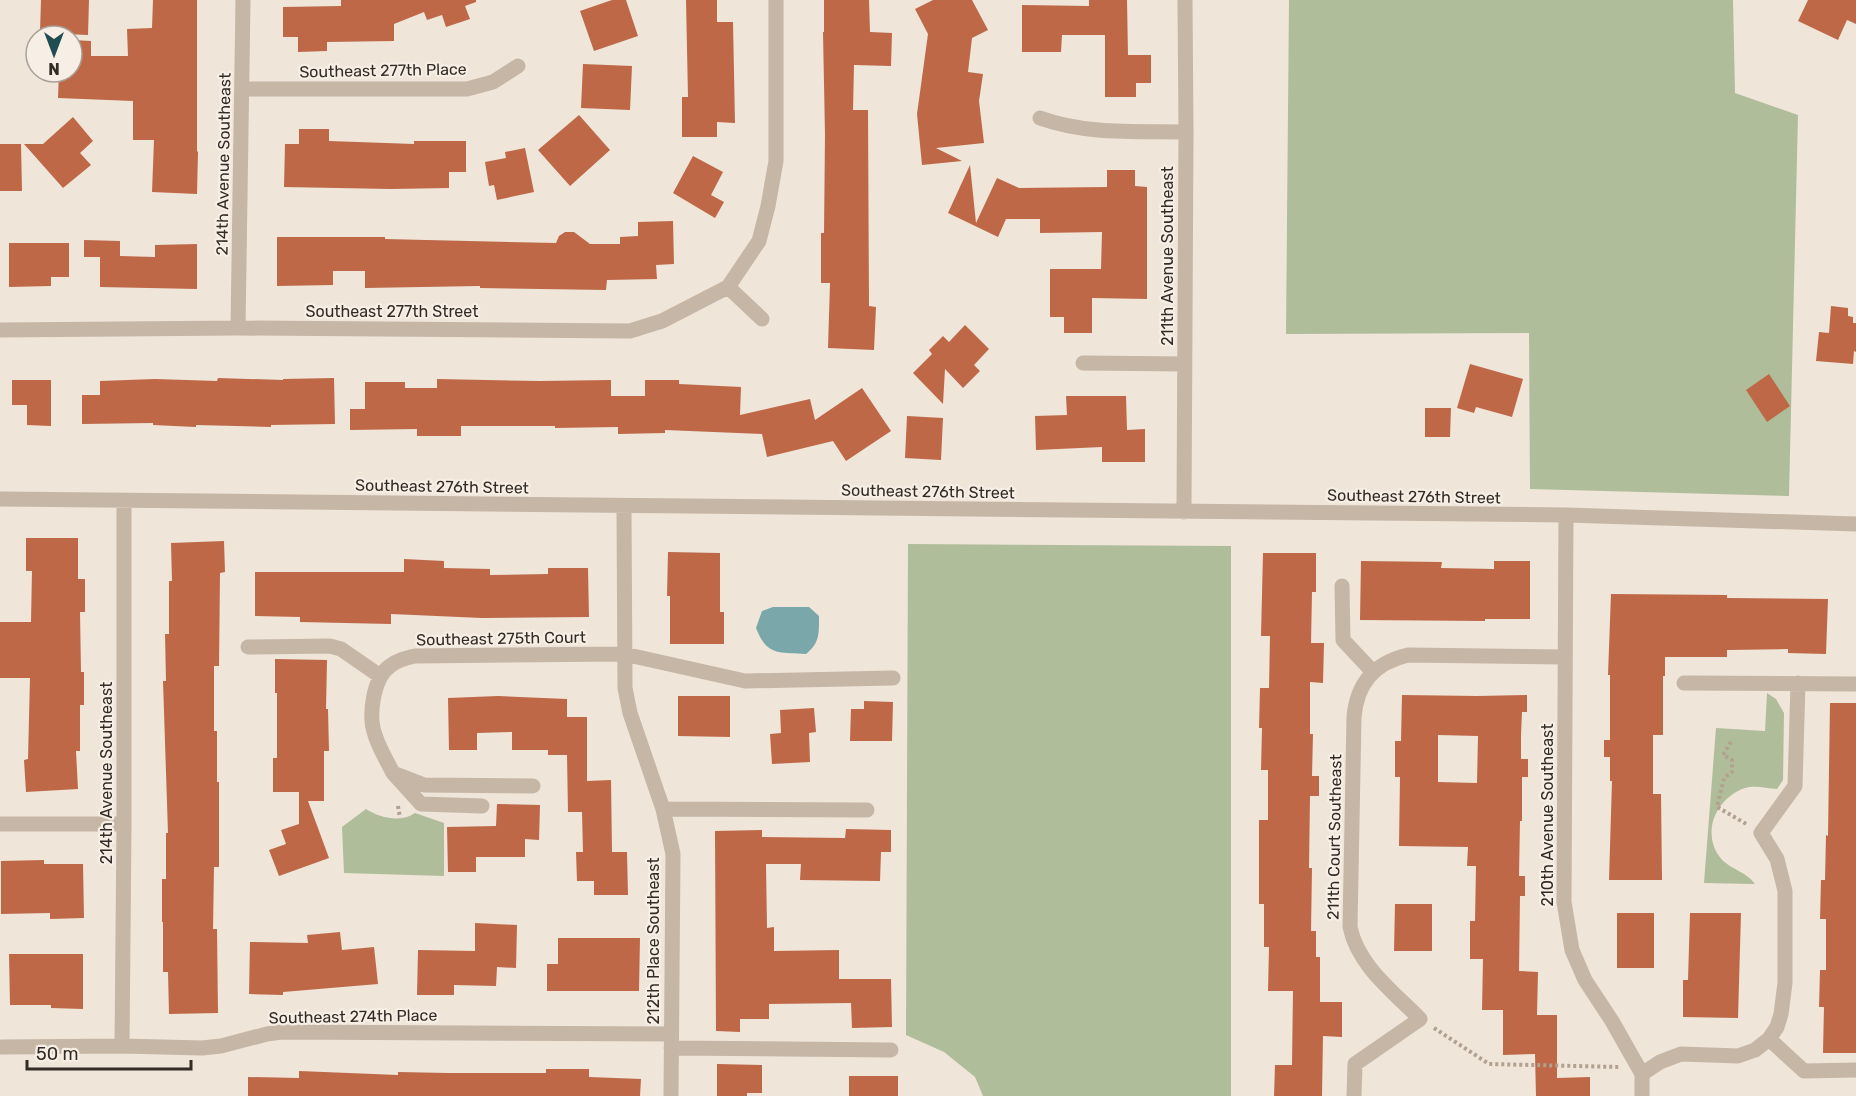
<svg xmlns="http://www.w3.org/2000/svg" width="1856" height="1096" viewBox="0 0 1856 1096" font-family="Rubik,sans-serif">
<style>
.green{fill:#b0bd9a}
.water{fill:#7aa7aa}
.building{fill:#be6848;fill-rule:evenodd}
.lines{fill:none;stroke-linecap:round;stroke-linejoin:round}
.path{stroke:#b2a090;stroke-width:4;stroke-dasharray:3 3;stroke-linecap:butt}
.minor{stroke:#c6b6a6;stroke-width:15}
.labels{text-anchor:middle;stroke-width:4.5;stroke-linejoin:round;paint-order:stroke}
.street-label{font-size:16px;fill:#332b26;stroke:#f7efe5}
</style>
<rect width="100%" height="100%" fill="#efe5d9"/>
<path class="green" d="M1289 0H1733L1735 93 1798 115 1789 496 1530 489 1529 333 1286 334Z
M908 544 1231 546V1096H983L975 1077 944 1052 906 1035Z
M1767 693 1776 699 1784 713 1783 780 1777 789C1766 788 1754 785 1745 788 1718 797 1701 830 1719 856 1728 869 1746 871 1755 884L1704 883 1716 728 1765 731Z
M366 809C380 818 401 823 415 813L444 823V876L344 873 342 827Z"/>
<path class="water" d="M773 607H809L819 616C819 633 820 643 806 654 778 652 767 656 756 628L762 611Z"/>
<path class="building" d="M41 0H89L88 35 40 33Z
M153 0H197V151L198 152 197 194 152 192 154 140H133V101L58 98 59 72H72V40L91 41V56H128L127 29 152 28Z
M341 0H476V2L465 6 470 19 446 27 442 15 427 20 424 12 394 24V41L327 42V51L298 52V37H283V7L341 6Z
M612 0H626L638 36 594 51 580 11Z
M686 0H717V22H733L735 123 717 122V137H682V97H688Z
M824 0H869L870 32 892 33 891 66 854 65 853 110H868L869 306 876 307 874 350 828 348 830 283H821V233H824L825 135 823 32H824Z
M933 0H972L988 30 972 38 968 72 983 74 979 101 984 143 936 148 962 161 922 165 917 114 928 34 915 9Z
M1089 0H1127L1128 55H1151V83H1136V97H1105V35H1062L1061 52H1022V5L1089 6Z
M1808 0H1856V24L1847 20 1838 40 1798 21Z
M583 64 632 66 630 110 581 108Z
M579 115 610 150 570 186 538 150Z
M73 117 93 141 80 153 91 165 63 188 24 144H43Z
M299 129H329V141L414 144V141H466V172H449V188L391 189 284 187 285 144H299Z
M0 144H21L22 191H0Z
M525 148 534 192 497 200 494 185 489 186 485 162 506 158 505 152Z
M693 156 723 172 711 195 724 202 715 218 673 193Z
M970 165 976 223 997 178 1019 188 1107 187V170H1135V186L1147 187V299L1092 298V333H1064V317H1050V269H1101L1102 232 1040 233V219H1006L998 237 948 213Z
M673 221 674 264 656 265 657 279 607 280 606 290 480 288V286L365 288V271H333V285L277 286V237H385V239L556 243 559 236 565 232H574L590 244H620V237L638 236V222Z
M84 240 120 241V256L155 257V245L197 244V289L100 287V257H84Z
M9 243H69V277H51V286L9 287Z
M1831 306 1848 308V316L1853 317V323H1856V352L1854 351 1853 364 1816 361 1819 332 1829 333Z
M965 325 989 349 974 365 980 371 963 388 945 369 943 404 913 373 932 354 929 350 943 336 949 342Z
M1470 364 1523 379 1512 417 1476 407 1474 413 1457 408Z
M1769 374 1790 406 1767 422 1746 390Z
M218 378 283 380V379L334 378 335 424 271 425V427L196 425V427L153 425V423L82 424V395H100V381L155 379 217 381Z
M437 379 540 381 611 380V396H645V380H679V384L741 387 740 415 810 399 815 420 862 388 891 431 846 461 833 441 767 457 762 434 665 430V433L618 434V427L555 428V426H461V436H417V429L350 430V409H365V382H405V388H437Z
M12 380H51V426L27 425V405H12Z
M1066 396H1126L1127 430 1145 429V462H1102V447L1036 450 1035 416 1067 415Z
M1425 408H1451L1450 437H1425Z
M907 416 943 418 941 460 905 458Z
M26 538H78V579H85V612H80L81 672H84V705H80V751H76L78 789 26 792 24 760 28 759 30 678H0V622H31L32 571H26Z
M224 541 225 572 220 573 219 666H214V731H217V782H219V867H214L213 929H217L218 1013 169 1014 168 972H163V922H162V879H166V833H168L163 681H166L165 634H169V581H172L171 543Z
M668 552 720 553V612H724V644H670V596H667Z
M1263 553H1316V592H1312L1311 643H1324L1323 683 1310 682V734H1313L1312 776H1319V796H1310L1309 868H1312L1311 931H1316V957H1320V1002H1342V1037L1323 1036 1322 1096H1274L1275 1065H1292L1293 991H1268L1269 947H1264V904H1259V820H1268V770H1261L1262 728H1259L1260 688H1269L1270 636H1261Z
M404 559 444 561V568L490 569V575L548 574V568H588L589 617 482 618 391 614V624L300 622V617L255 616V572H404Z
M1361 561 1442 562 1441 568 1494 569V561H1530V619H1485V621L1360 620Z
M1611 594 1727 595V598L1828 599 1826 654 1788 653V649L1727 650V657H1665V676H1663V735H1653V794H1661L1662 880H1609L1612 781H1610V757H1604V740H1610V675H1608Z
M275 659 327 660 326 709H328L329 751H324V801H308L329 858 279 876 269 850 286 844 281 830 299 824V792H273V758H277V693H275Z
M1402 695 1477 696 1527 695V712H1522L1521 735V759H1528V777H1522V821H1520L1519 876H1525V896H1520L1519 971 1538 972 1537 1015H1557V1078L1590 1077V1096H1536L1535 1054 1503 1055V1010H1482L1483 959H1470V921H1475L1476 866H1467L1468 847 1399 846 1400 777H1395V741H1401ZM1438 735 1478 736 1477 783 1438 782Z
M498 696 567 699V717H587V781L611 780 612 852H627L628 895H594V881H577L576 852H583L582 812H568L567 755H548V750H512V732L477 733V750H449L448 698Z
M678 696H730V737L678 736Z
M864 701 893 702 892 741H850L851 709H864Z
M1830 703H1856V1053H1823L1824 1007H1819L1820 970H1826V919H1820L1821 880H1825L1826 835 1828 836Z
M814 708 816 732 809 733 810 762 772 764 770 734 781 733 780 710Z
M497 804 540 805 539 840 525 839V857H476V872H448L447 827 496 826Z
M846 829 891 830V852H881L880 881 800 880 801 864H766L767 928 774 927V951L839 950V979H891L892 1027 852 1028 851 1003 769 1004V1019H740V1032L716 1031 715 831 762 830V837L845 838Z
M44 860V864H83L84 918 50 919V913L1 914V861Z
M1395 904H1432V951H1394Z
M1617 913H1654V968H1617Z
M1690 913H1741L1738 1018 1683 1017V980H1688Z
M475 923 517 925 516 968 497 967 496 986 454 985V995H417L418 950 475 951Z
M340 932 342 950 374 947 378 984 283 992V995L249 994 250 942 308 943 307 935Z
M558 938H640L639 991H547V964H558Z
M9 954H83V1009L51 1008V1005H10Z
M717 1064 762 1065V1093H747V1096H717Z
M546 1069H589V1077L641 1079 640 1096H248V1077L299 1078V1071L398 1075V1072L448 1073H546Z
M849 1076H898V1096H849Z"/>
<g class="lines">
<path class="path" d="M1731 742 1723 755 1732 760V772L1724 778 1717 807 1748 825
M398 806 400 818
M1434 1028 1489 1064 1619 1067"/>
<path class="minor" d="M243 89H467L493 82 518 66
M1040 118C1087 135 1137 131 1186 132
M728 287 762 319
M238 328 243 0
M0 330 238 328 630 331 662 321 728 287 759 241 768 206 776 161V0
M1083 363 1185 364
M0 499 1566 515 1856 524
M624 506 625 688 630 713 663 809 673 854 671 1096
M1184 512 1186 132 1185 0
M1566 515 1564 902 1572 950 1585 980 1612 1021 1642 1074V1096
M1342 586 1343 640 1373 672
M248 647 330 646 341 649 380 676
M1684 683 1856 684
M393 773C387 761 379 748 375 735 368 716 373 678 390 666 397 660 406 658 415 656L624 654 745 681 893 678
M482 806 421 804 393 773 424 785 533 786
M663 809 867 810
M0 824H124
M1769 1039 1804 1071 1856 1070
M122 1046 124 824V501
M2 1047 122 1046 202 1048 221 1046 267 1034 281 1032 671 1034
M671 1048 891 1050
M1642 1074 1660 1062 1681 1054 1738 1056 1755 1050 1769 1039 1777 1027 1781 1014 1785 983V891L1777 859 1761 833 1795 786 1798 683
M1354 1096 1355 1064 1420 1019C1394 992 1358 966 1350 927L1354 717C1357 683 1374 663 1408 655L1565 657"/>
</g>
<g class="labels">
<g class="street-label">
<text transform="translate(383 70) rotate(-1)" y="6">Southeast 277th Place</text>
<text transform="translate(223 164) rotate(-89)" y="6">214th Avenue Southeast</text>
<text transform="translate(1167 256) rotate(-90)" y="6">211th Avenue Southeast</text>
<text x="392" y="317">Southeast 277th Street</text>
<text transform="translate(442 486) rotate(1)" y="6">Southeast 276th Street</text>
<text transform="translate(928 491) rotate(1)" y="6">Southeast 276th Street</text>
<text transform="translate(1414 496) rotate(1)" y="6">Southeast 276th Street</text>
<text transform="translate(501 638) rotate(-1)" y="6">Southeast 275th Court</text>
<text transform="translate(106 773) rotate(-90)" y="6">214th Avenue Southeast</text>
<text transform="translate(1547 815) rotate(-90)" y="6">210th Avenue Southeast</text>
<text transform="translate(1334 837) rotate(-89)" y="6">211th Court Southeast</text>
<text transform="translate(653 941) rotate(-90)" y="6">212th Place Southeast</text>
<text transform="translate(353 1016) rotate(-1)" y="6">Southeast 274th Place</text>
</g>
</g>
<g transform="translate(54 54) rotate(180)"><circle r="28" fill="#f7efe5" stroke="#a9a199" stroke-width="1.5"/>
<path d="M0-4.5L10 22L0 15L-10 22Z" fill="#1f4d51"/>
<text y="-9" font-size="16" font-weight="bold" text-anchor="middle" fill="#332b26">N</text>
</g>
<path d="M27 1060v9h164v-9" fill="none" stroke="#332b26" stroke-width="3"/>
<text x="36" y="1060" font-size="18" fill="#332b26" stroke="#f7efe5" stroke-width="4.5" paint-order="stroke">50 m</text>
</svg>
